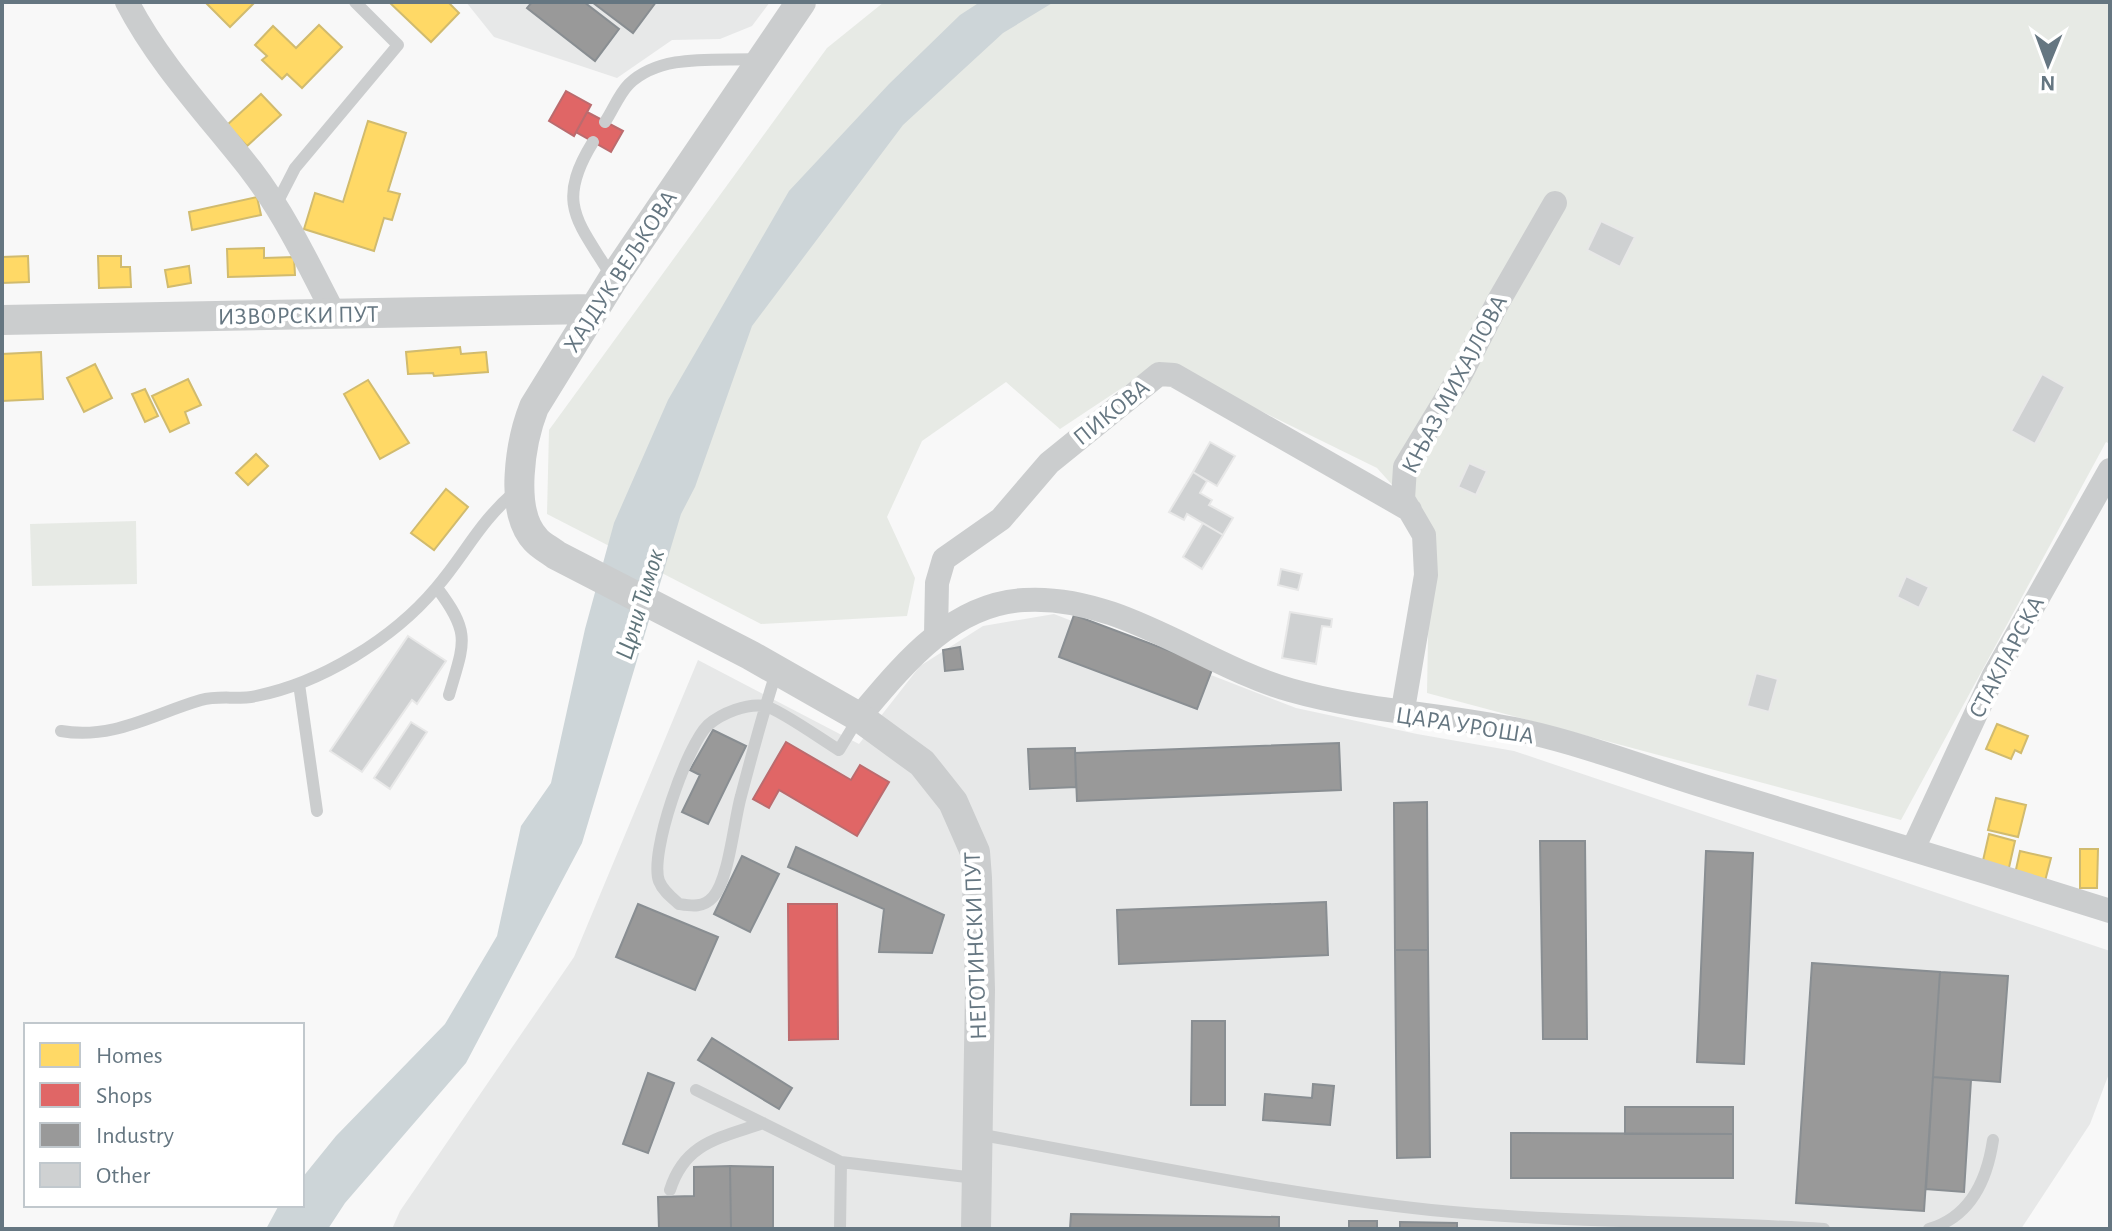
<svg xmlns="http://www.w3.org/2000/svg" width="2112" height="1231" viewBox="0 0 2112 1231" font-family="'Alegreya Sans',sans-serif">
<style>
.built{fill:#e7e8e8}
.green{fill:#e7eae5}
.water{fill:#cdd5d8}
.homes{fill:#ffd966;stroke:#d1bb6e;stroke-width:2}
.shops{fill:#e06666;stroke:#bb6b6e;stroke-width:2}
.industry{fill:#999;stroke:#898e92;stroke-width:2}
.building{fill:#cfd1d2;stroke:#e8e8e8;stroke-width:2}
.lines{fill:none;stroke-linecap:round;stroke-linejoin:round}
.service{stroke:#cbcdce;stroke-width:12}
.minor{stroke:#cbcdce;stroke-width:24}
.tertiary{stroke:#cbcdce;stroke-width:30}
.labels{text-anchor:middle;stroke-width:8;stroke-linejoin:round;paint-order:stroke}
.street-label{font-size:24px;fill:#657681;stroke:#fff}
.water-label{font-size:26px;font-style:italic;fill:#60757b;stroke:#fff}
</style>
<rect width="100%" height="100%" fill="#f8f8f8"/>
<path class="built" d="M466 2H770L752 26 720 39 672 40 617 78 494 37Z
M1054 614 1296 708 1417 734 1514 751 2110 951V1071L2090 1124 2021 1229H392L400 1211 574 957 698 660 859 744 920 666 983 626Z"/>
<path class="green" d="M884 2H2110V444L2106 442 1901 820 1427 693 1430 527 1377 468 1161 362 1060 429 1006 382 922 441 887 517 915 578 907 616 761 624 547 514 549 430 827 48Z
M136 521 137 584 32 586 30 524Z"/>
<path class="water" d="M980 2H1054L1003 33 903 125 752 326 695 487 681 514 582 843 466 1063 345 1203 328 1229H266L279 1205H302V1178L336 1136 445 1024 497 936 521 826 551 783 585 629 614 523 668 400 789 191 889 84 960 15Z"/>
<path class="homes" d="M205 2H255L230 27Z
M389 2H448L459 13 431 42Z
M319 25 342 47 302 88 287 74 282 79 262 60 267 56 255 45 273 26 296 48Z
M261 94 281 115 247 146 227 125Z
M368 121 406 133 388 191 400 194 392 220 384 218 374 251 304 229 315 193 343 202Z
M257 197 261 215 192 230 189 212Z
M264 248V258L294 257 295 275 228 277 227 249Z
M28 256 29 282 2 283V257Z
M98 256H121V267H130L131 287 99 288Z
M189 266 191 283 168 287 165 270Z
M460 347 461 354 486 352 488 372 434 376 433 373 408 374 406 352Z
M41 352 43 399 2 401V354Z
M95 364 112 398 84 412 67 378Z
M188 379 201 405 185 412 189 423 170 432 152 396Z
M368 380 409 443 380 459 344 394Z
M145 389 158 416 145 422 132 394Z
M256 454 268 466 248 485 236 473Z
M446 489 468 507 434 550 411 533Z
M1997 724 2028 736 2021 753 2015 750 2011 759 1986 749Z
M1996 798 2026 805 2018 837 1988 830Z
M1989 834 2015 841 2008 872 1982 865Z
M2080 849H2098L2097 888H2080Z
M2020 851 2051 858 2045 881 2015 874Z"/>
<path class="shops" d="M566 91 591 105 574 136 549 121Z
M587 112 623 131 611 152 576 132Z
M786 742 851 780 860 765 889 782 857 836 779 790 769 808 753 799Z
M788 904H837L838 1039 789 1040Z"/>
<path class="industry" d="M532 2H584L619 29 595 61 527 8Z
M592 2H656L633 33Z
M1074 615 1213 667 1197 709 1059 657Z
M960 647 963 669 945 671 943 650Z
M713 730 746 746 708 824 682 812 700 775 690 770Z
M1339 743 1341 790 1077 801 1075 753Z
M1075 748 1076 787 1030 789 1028 749Z
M1427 802 1428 950H1395L1394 803Z
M1540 841H1585L1587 1039H1543Z
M796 847 944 915 932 953 879 952 884 909 788 867Z
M1706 851 1753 853 1744 1064 1697 1062Z
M742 856 779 874 750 932 714 914Z
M1326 902 1328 955 1119 964 1117 910Z
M638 904 718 937 695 990 616 957Z
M1395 950H1428L1430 1157 1397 1158Z
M1812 963 1940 972 1924 1211 1796 1203Z
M1940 972 2008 976 2000 1082 1933 1077Z
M1192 1021H1225V1105H1191Z
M712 1038 792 1088 779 1109 698 1060Z
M648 1073 674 1083 648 1153 623 1144Z
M1933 1077 1971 1080 1964 1192 1926 1189Z
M1313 1084 1334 1086 1330 1125 1263 1120 1265 1094 1312 1098Z
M1625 1107H1733V1134H1625Z
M1511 1133 1733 1134V1178H1511Z
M730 1166 731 1229H659L658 1197 694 1196V1167Z
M730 1166 773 1167V1229H731Z
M1071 1214 1279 1217V1229H1070Z
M1349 1221H1377V1229H1349Z
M1400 1222 1457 1223V1229H1400Z"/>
<path class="building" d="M1601 221 1635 237 1620 267 1587 250Z
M2042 374 2065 387 2035 444 2011 431Z
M1210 442 1235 456 1217 486 1193 472Z
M1469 463 1487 471 1476 495 1458 487Z
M1193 472 1207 481 1200 493 1212 500 1209 505 1233 518 1223 535 1187 514 1184 520 1169 512Z
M1203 523 1223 535 1202 569 1183 557Z
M1281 569 1302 574 1298 590 1278 585Z
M1906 576 1929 587 1919 608 1897 597Z
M1290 612 1332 619 1331 627 1322 626 1316 664 1282 658Z
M408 636 446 661 417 704 412 700 362 772 330 751Z
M1756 673 1778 679 1769 712 1747 706Z
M411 722 427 732 390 789 374 778Z"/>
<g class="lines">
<path class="service" d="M605 122C613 110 619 94 629 84 661 53 715 61 757 59
M593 142C554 205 579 222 613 279
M276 205 295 168 398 45 355 2
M437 588C472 634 464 643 449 695
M777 670C763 712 752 754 741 796 734 820 729 880 713 897 703 908 692 906 679 904 671 897 663 891 659 881 649 853 687 745 708 725 722 713 747 703 765 706 779 709 824 741 839 750L859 717
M299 684 317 811
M61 731C113 740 153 714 201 700 219 695 238 700 256 696 321 683 393 639 436 588 467 552 478 523 517 490
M696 1090 841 1162 975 1178
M977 1134C1128 1161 1279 1194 1431 1210 1562 1223 1693 1221 1824 1229
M670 1190C685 1142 720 1138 763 1123
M840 1229 841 1162
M1929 1229C1970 1217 1987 1181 1993 1140"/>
<path class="minor" d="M127 2C159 64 208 115 251 170 284 213 309 265 334 314
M936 634 937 583 944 559 1001 519 1049 463 1159 374 1174 375 1410 510
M1402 715 1426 575 1424 535 1403 499 1405 467 1460 376 1498 302 1555 203
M859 717C903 665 951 604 1024 600 1120 594 1202 665 1290 690 1367 712 1445 714 1523 731 1586 745 1648 769 1710 788 1844 828 1977 869 2110 911
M1913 849 1993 677 2110 470"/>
<path class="tertiary" d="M801 2 613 279 534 407C521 440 508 511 536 540 541 546 550 550 556 555L750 655 859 717 922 763 953 802 975 852 977 878 980 990 976 1229
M2 320 593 309"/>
</g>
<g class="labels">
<g class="street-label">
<text transform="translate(620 271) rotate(-57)" y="8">ХАЈДУК ВЕЉКОВА</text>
<text transform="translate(298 315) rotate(-1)" y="8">ИЗВОРСКИ ПУТ</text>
<text transform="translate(1454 384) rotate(-62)" y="8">КЊАЗ МИХАЈЛОВА</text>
<text transform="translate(1111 412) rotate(-39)" y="8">ПИКОВА</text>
<text transform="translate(2006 657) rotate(-62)" y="8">СТАКЛАРСКА</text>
<text transform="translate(1465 725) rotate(9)" y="8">ЦАРА УРОША</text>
<text transform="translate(975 946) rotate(-92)" y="8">НЕГОТИНСКИ ПУТ</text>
</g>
<g class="water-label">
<text transform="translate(639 604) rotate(-73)" y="9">Црни Тимок</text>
</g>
</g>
<rect width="2112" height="1231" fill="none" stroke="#657681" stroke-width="8"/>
<rect x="24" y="1023" width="280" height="184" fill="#ffffff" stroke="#c1c8cd" stroke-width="2"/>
<rect x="40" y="1043" width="40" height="24" fill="#ffd966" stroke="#c1c8cd" stroke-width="2"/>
<text x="96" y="1063" font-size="24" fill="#657681">Homes</text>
<rect x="40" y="1083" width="40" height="24" fill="#e06666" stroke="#c1c8cd" stroke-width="2"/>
<text x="96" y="1103" font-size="24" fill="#657681">Shops</text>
<rect x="40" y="1123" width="40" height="24" fill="#999999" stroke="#c1c8cd" stroke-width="2"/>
<text x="96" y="1143" font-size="24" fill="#657681">Industry</text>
<rect x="40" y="1163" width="40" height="24" fill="#cfd1d2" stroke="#c1c8cd" stroke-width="2"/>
<text x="96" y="1183" font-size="24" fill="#657681">Other</text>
<g transform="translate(2048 64) rotate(181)" stroke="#ffffff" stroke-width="6" paint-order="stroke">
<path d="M0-6L14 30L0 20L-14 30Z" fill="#657681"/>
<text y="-12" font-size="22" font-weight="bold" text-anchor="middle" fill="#657681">N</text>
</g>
</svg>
